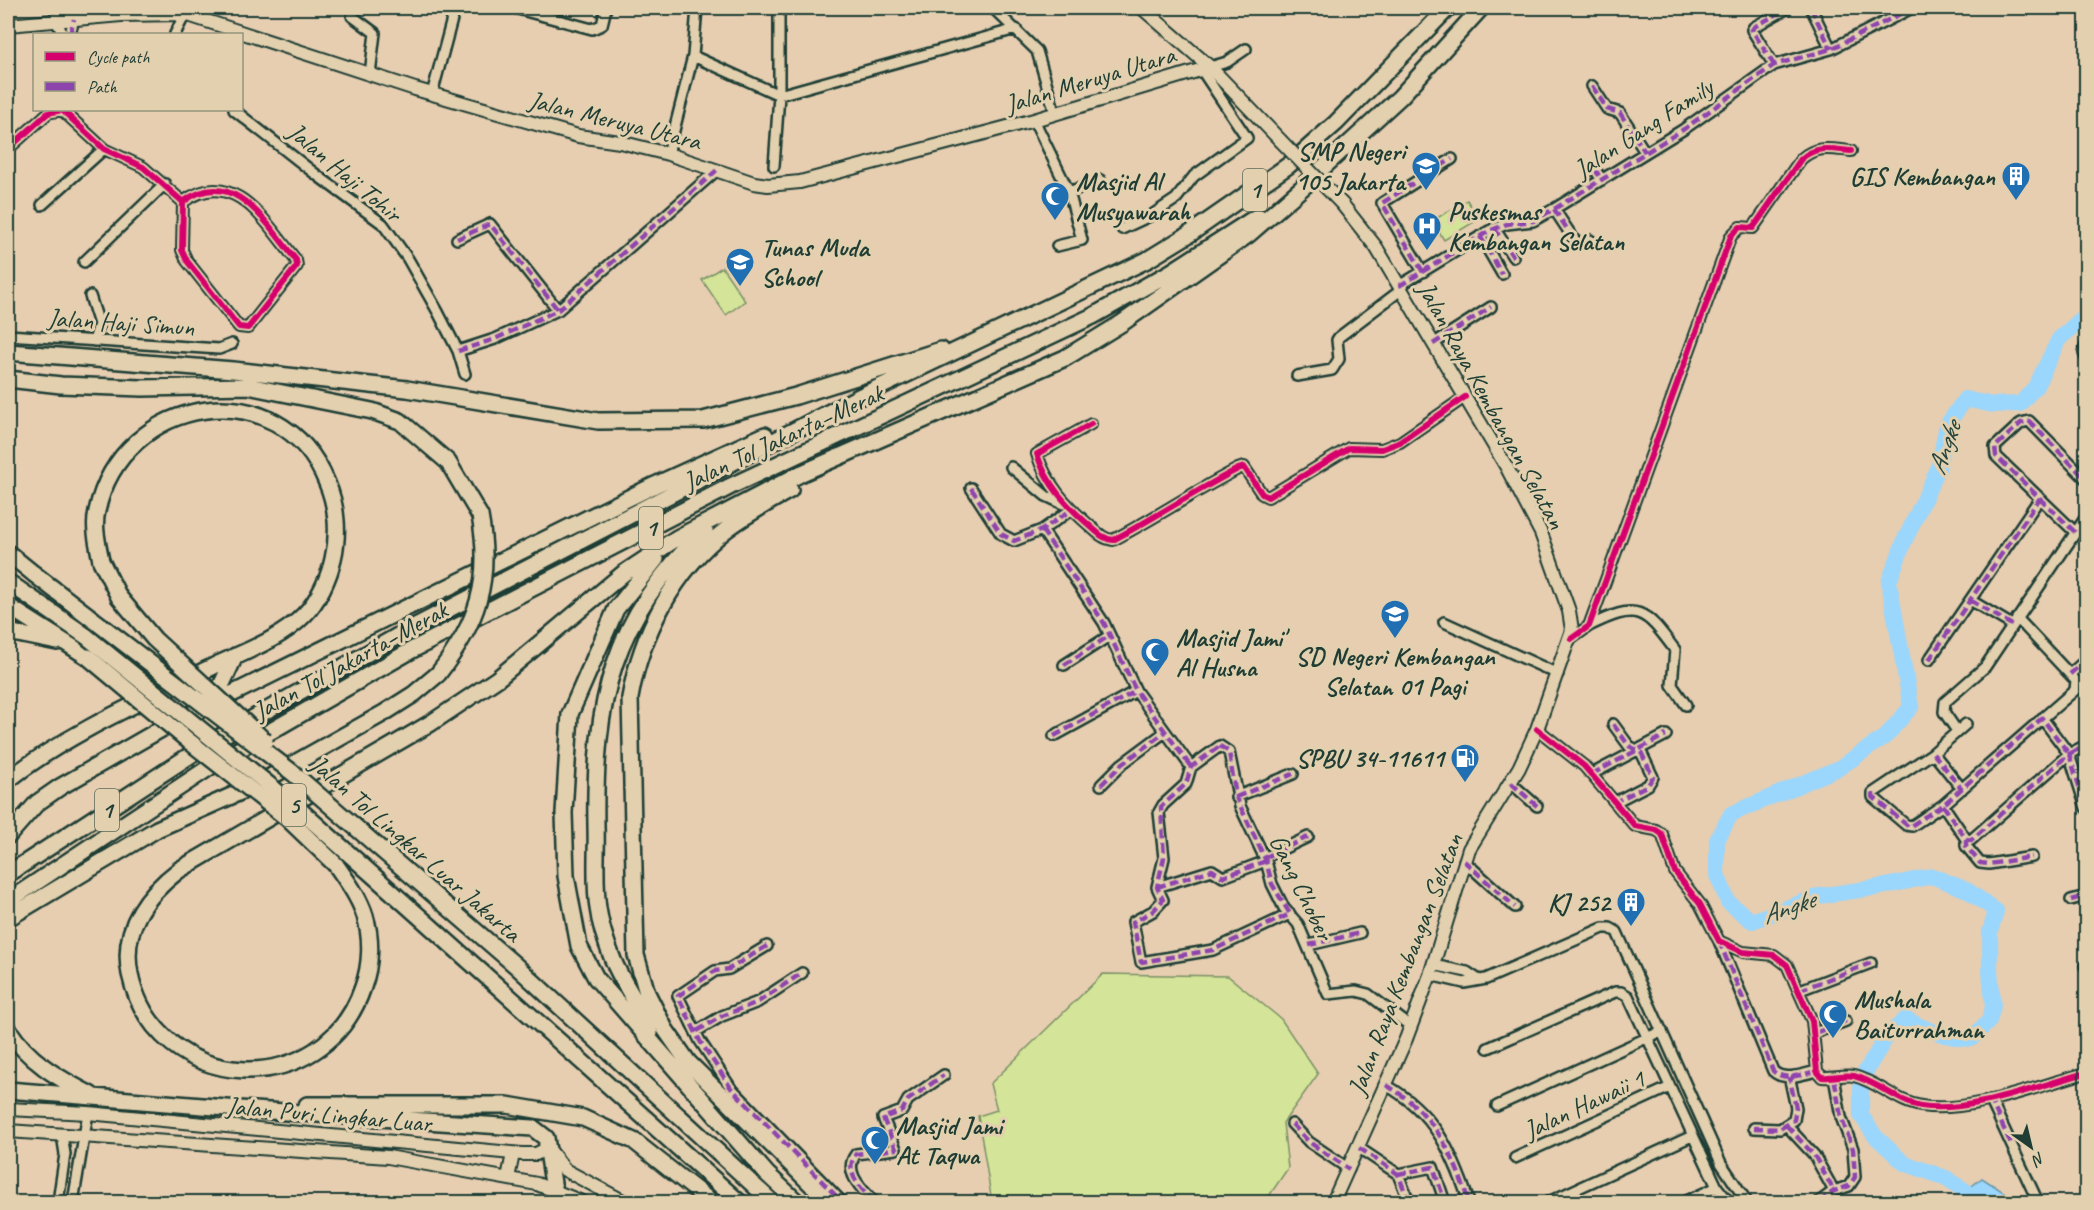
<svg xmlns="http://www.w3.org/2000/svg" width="2094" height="1210" viewBox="0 0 2094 1210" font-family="Caveat,sans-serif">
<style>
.green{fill:#d4e498;stroke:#7a9066;stroke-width:1.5}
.water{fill:#9bd6fc;stroke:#6999ac;stroke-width:1.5}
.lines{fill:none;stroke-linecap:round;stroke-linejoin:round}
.river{stroke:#9bd6fc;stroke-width:16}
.minor-casing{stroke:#1f3d34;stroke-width:14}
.major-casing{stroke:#1f3d34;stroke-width:16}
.highway-casing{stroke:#1f3d34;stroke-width:20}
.minor{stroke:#e3d0ae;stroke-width:9}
.major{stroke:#e3d0ae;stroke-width:12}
.highway{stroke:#e3d0ae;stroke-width:15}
.major-bridge-casing{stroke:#1f3d34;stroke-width:16;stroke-linecap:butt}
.highway-bridge-casing{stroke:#1f3d34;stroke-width:20;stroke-linecap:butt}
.major-bridge{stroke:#e3d0ae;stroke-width:12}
.highway-bridge{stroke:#e3d0ae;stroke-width:15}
.quiet{stroke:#8e44ad;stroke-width:4.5;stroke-dasharray:9 4.5;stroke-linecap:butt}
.cycleway-casing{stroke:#e3d0ae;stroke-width:10}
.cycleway{stroke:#d6006c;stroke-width:6}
.labels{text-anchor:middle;stroke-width:6;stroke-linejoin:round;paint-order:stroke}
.shield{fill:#e3d0ae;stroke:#5a6959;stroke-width:1.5}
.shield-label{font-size:24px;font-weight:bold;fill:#1f3d34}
.street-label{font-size:26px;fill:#1f3d34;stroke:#e3d0ae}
.poi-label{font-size:26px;font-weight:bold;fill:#1f3d34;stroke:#e3d0ae;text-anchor:start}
.water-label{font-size:27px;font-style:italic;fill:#25453e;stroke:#e3d0ae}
</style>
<rect width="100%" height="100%" fill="#e7ceb1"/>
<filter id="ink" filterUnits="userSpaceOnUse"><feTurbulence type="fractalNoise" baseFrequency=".0167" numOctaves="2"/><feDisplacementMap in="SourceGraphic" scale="12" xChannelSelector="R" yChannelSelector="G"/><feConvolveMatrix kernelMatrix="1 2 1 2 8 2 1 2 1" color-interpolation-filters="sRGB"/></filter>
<g filter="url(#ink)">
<path class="green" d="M1467 200 1479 219 1444 240 1432 221Z
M722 267 745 301 726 315 702 280Z
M1103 974 1228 976 1281 1019 1318 1074 1283 1123 1288 1168 1265 1202H1048L1047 1197 992 1202 978 1116 997 1110 990 1084Z"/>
<path class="water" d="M1982 1178 2019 1202H1965L1962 1194Z"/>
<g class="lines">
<path class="river" d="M1982 1202 1946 1178 1904 1163 1875 1136 1861 1115V1079L1887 1036 1906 1019C1927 1030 1947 1038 1971 1039L1989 1021 1993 1006 1990 970V932L1996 911 1967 890 1932 876 1886 886 1819 896 1752 921 1728 902 1717 874V840L1731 814 1839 768 1886 736 1911 707 1889 582 1904 542 1938 469 1947 425 1965 399 1993 405 2020 404 2036 386 2059 339 2086 315"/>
<g class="minor-casing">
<path id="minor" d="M56 8V21L63 34
M204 8V18
M514 8 592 29 602 25 606 8
M993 8 1037 51 1055 113
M1811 8 1831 49
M352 16 375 33 370 74
M70 34 74 19
M175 34 185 14
M693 56 779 95 1016 29
M1774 65 1752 30 1754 27 1788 8
M1210 67 1227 62 1246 49
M1592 86 1607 109 1620 113 1645 152
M432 94 455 8
M234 110 318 176 383 224 408 259 438 312 458 351 465 374
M1034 120 1069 192 1082 240 1057 246
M8 149 48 113 62 110 104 149 143 167 183 202 182 250 187 261 239 327 248 328 297 266 296 260C267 225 234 164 183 202
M668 154 693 56 697 8
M774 166 779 95V8
M1594 168 1602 180
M1069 192 1100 180
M42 205 104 149
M1554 209 1577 244 1590 240
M1494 228 1513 257
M1122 229 1152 215 1176 199 1194 176 1247 138 1201 69
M1480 236 1502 274
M457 239 490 224 558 310
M84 262 165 184
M1423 272 1382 203 1452 159
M1399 286 1489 231 1507 224 1533 221 1554 209 1684 129 1774 65 1831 49 1912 8
M90 296 99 324 94 341
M8 335 219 349 232 344
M1433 344 1491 307
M2086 345 2084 353 2086 358
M458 351 495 339 558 310 717 170
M1297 376 1332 370 1339 359 1337 340 1339 337 1401 290
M1091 424 1037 454C1047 485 1066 505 1090 526 1097 532 1103 539 1113 540 1155 518 1195 491 1238 469L1244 467 1262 494 1268 497 1349 448 1382 449 1400 442 1465 397
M1011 467 1046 496 1063 504
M971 488 1001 534 1014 541 1042 530 1071 510
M1042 530 1104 623 1136 691 1191 767
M2075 532 1996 456 1995 447 2021 423 2029 421 2086 479
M1970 600 2012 625
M1444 622 1558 674
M1589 626C1638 602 1644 608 1675 650L1672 685 1686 705
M1571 639 1589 626 1731 236 1740 227 1753 228 1801 159C1817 145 1831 149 1851 151
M1929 660 2040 498
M1064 665 1109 636
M2070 674 2086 660
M2042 718 2069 754 2086 745
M1613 724 1629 746 1641 752 1653 777 1648 785 1615 802
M1966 724 1933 753 1873 793V797L1906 825 1912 826 1943 805 2075 690 2076 681 2017 618
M1537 729 1584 766 1635 826 1656 830 1662 834 1675 872 1700 904 1719 941 1743 952 1774 955 1787 965 1812 1021 1817 1071 1822 1077C1833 1078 1844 1074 1854 1076 1878 1082 1897 1102 1921 1106 1969 1114 2040 1085 2086 1073
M1957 731 1944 712 1945 702 1985 667 2086 517
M1054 736 1136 691
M1933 753 1962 789
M1191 767 1220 746 1229 752 1240 806 1266 861 1272 884 1284 908 1298 924 1328 994 1356 991 1368 994 1410 1026
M1191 767 1186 784 1163 805 1159 812 1164 858 1157 887 1163 900 1153 911 1133 922 1141 962 1213 950 1290 914
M1592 774 1666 735
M1511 783 1537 806
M1101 785 1122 764 1165 732
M1236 797 1293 774
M1943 805 1966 839 1971 840 2069 754 2086 808
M1966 839V846L1980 863 1989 864 2032 857
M1264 858 1308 837
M1464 861 1515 907
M1157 887 1212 870 1223 877 1266 861
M2071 900 2086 896
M1719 941 1773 1071C1784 1082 1803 1074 1817 1071
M1309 945 1360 933
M767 946 729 969 715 971 678 996 700 1041 731 1088 842 1202
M1433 965 1467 972 1479 980
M2085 966H2086
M1430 975 1464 983 1486 979 1603 928H1610L1617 932 1721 1163 1747 1202
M1800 990 1871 963
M697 1031 722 1016 758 1002 802 973
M1815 1033 1846 1021
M1488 1048 1615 992H1621L1628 996 1717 1187 1729 1202
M1386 1085C1435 1113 1452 1152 1469 1202
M1991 1101 2038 1202
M1497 1106 1662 1031
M1292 1124 1309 1142 1349 1169
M1787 1126 1814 1155 1834 1191
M1754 1128 1780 1129 1794 1120 1796 1108 1790 1080 1794 1076
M1359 1148 1398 1174 1409 1202
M1515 1158 1670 1087
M1398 1174 1433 1167 1445 1202
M58 1202 65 1154 62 1135
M73 1202 88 1113
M874 1202C863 1190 842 1172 856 1154L896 1149 883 1118 902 1111 908 1100 944 1075
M1548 1202 1692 1136
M1684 1202 1717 1187
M1819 1202 1834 1191 1849 1186 1855 1177 1853 1149 1841 1117 1834 1077"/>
</g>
<g class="major-casing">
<path id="major" d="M1142 8 1210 67 1280 140
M8 25 121 15 185 14 415 89 578 136 620 142 668 154 754 183 768 185 800 182 1034 120 1210 67
M8 1109 88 1113 522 1154H536L548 1148 565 1170 625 1202
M8 1131 388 1157 537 1184 582 1202
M508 1178 513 1154
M1333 1202 1406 1039 1430 975 1469 849 1519 768 1537 729 1572 630 1569 611 1541 533 1506 466 1376 247 1342 204"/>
</g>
<g class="highway-casing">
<path id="highway" d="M1305 184 1400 97 1481 8
M8 352 233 370 407 389 598 421 703 420 796 396 941 350
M8 379 61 385 142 388 248 386 372 411 400 421 448 462 480 516
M790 490C769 502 747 514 727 529 674 570 641 634 630 698L636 955 647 993 665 1029 688 1062 829 1202
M8 553 34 574
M656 559 616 609 570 714 564 813 566 876 579 946 596 978 767 1174 797 1202
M8 582 86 636
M8 606 88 657
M8 632 57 642
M213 703 235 656
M8 780C70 732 143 701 214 666 244 652 281 639 304 615 318 601 329 578 333 559 339 534 337 506 327 483 281 368 122 395 97 511 93 527 98 545 101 561
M8 836 37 803 60 787 163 728 655 485 765 435
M376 845 515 965 772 1202
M336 865C347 881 359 897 365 916 372 939 371 965 363 987 324 1104 156 1095 130 974 121 929 145 896 179 870L431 723 497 679 624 573 677 538 802 473 1065 358 1122 323 1249 234 1310 181
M8 874 206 745 410 629 861 396 1147 260 1191 233 1289 165 1336 123 1448 8
M8 901 219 761 412 650 731 486 1093 316 1171 272 1258 216
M8 918 157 829 256 785 384 713 414 694 438 674
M495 984 739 1202
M8 1029C28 1061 58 1078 91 1095
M650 1033C642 1007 623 985 613 960 607 945 600 924 598 908 594 882 597 853 596 826 594 701 611 619 705 530
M8 1090 239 1109 533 1128 546 1138 554 1190
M307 1105H507L583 1118 634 1141 711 1202"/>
</g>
<use href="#minor" class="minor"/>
<use href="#major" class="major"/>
<use href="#highway" class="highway"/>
<g class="major-bridge-casing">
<path id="major-bridge" d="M1280 140 1342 204"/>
</g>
<g class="highway-bridge-casing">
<path id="highway-bridge" d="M101 561 119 597 154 639 265 741
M34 574 293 773 376 845
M86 636 301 811 495 984
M88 657 190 742 288 819 336 865
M438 674C478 623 492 580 480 516"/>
</g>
<use href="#major-bridge" class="major-bridge"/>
<use href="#highway-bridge" class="highway-bridge"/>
<path class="quiet" d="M779 8H780
M1811 8 1831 49
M70 34 74 19
M1774 65 1752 30 1754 27 1788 8
M1592 86 1607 109 1620 113 1645 152
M1594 168 1602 180
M1554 209 1577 244 1590 240
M1494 228 1513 257
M1480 236 1502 274
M457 239 490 224 558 310
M1423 272 1382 203 1452 159
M1399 286 1489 231 1507 224 1533 221 1554 209 1684 129 1774 65 1831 49 1912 8
M1433 344 1491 307
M2086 345 2084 353 2086 358
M458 351 495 339 558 310 717 170
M971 488 1001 534 1014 541 1042 530 1071 510
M1042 530 1104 623 1136 691 1191 767
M2075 532 1996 456 1995 447 2021 423 2029 421 2086 479
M1970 600 2012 625
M1929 660 2040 498
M1064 665 1109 636
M2070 674 2086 660
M1613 724 1629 746 1641 752 1653 777 1648 785 1615 802
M1054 736 1136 691
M1220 746 1229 752 1236 797 1266 861 1272 884 1290 914 1213 950 1141 962 1133 922 1153 911 1163 900 1157 887 1164 858 1161 807 1186 784 1191 767Z
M1933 753 1962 789
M1592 774 1666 735
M1511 783 1537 806
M1101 785 1122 764 1165 732
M1873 793V797L1909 827 1943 805 2042 718 2069 754 2086 745
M1236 797 1293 774
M1943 805 1966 839 1971 840 2069 754 2086 808
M1966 839V846L1980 863 1989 864 2032 857
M1264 858 1308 837
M1464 861 1515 907
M1157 887 1212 870 1223 877 1266 861
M2071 900 2086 896
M1719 941 1773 1071C1784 1082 1803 1074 1817 1071
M1309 945 1360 933
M767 946 729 969 715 971 678 996 700 1041 731 1088 842 1202
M2085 966H2086
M1800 990 1871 963
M697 1031 722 1016 758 1002 802 973
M1815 1033 1846 1021
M1386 1085C1435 1113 1452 1152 1469 1202
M1994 1100 1991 1101 2011 1144
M1292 1124 1309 1142 1349 1169
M1787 1126 1814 1155 1834 1191
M1754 1128 1780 1129 1794 1120 1796 1108 1790 1080 1794 1076
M1359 1148 1398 1174 1409 1202
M1398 1174 1433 1167 1445 1202
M874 1202C863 1190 842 1172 856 1154L896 1149 883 1118 902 1111 908 1100 944 1075
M1819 1202 1834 1191 1849 1186 1855 1177 1853 1149 1841 1117 1834 1077"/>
<g class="cycleway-casing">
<path id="cycleway" d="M8 149 48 113 62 110 104 149 143 167 183 202 182 250 187 261 239 327 248 328 297 266 296 260C267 225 234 164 183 202
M1091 424 1037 454C1047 485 1066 505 1090 526 1097 532 1103 539 1113 540 1155 518 1195 491 1238 469L1244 467 1262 494 1268 497 1349 448 1382 449 1400 442 1465 397
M1571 639 1589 626 1731 236 1740 227 1753 228 1801 159C1817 145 1831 149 1851 151
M1537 729 1584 766 1635 826 1656 830 1662 834 1675 872 1700 904 1719 941 1743 952 1774 955 1787 965 1812 1021 1817 1071 1822 1077C1833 1078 1844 1074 1854 1076 1878 1082 1897 1102 1921 1106 1969 1114 2040 1085 2086 1073"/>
</g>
<use href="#cycleway" class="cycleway"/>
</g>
</g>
<defs>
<g id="school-pin" transform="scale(1.5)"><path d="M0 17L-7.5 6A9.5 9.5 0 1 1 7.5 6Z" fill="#1f6fb2" stroke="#e3d0ae"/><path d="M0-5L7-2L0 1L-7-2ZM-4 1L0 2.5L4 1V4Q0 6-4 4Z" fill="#fff"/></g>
<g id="building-pin" transform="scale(1.5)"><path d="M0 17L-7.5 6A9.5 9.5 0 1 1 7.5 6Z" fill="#1f6fb2" stroke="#e3d0ae"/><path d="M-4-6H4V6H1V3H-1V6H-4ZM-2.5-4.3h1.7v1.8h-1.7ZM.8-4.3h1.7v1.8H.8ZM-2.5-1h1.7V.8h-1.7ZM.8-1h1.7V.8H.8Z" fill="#fff"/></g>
<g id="mosque-pin" transform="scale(1.5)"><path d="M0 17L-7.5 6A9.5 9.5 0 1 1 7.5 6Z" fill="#1f6fb2" stroke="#e3d0ae"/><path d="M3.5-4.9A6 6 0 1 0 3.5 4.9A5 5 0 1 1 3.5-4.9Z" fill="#fff"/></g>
<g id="hospital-pin" transform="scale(1.5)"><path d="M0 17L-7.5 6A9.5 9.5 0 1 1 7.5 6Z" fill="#1f6fb2" stroke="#e3d0ae"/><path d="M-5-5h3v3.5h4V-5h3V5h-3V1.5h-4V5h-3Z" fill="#fff"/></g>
<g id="fuel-pin" transform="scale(1.5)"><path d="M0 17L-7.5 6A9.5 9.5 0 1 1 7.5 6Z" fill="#1f6fb2" stroke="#e3d0ae"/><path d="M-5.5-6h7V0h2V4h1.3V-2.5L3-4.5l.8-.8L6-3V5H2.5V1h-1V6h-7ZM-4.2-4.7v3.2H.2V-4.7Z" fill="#fff"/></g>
</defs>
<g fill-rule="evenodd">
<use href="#school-pin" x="1426" y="166"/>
<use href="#building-pin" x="2016" y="176"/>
<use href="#mosque-pin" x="1055" y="196"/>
<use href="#hospital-pin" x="1427" y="226"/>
<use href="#school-pin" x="740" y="262"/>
<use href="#school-pin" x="1395" y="614"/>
<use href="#mosque-pin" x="1155" y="652"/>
<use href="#fuel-pin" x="1465" y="758"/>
<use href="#building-pin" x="1631" y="902"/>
<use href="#mosque-pin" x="1833" y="1014"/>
<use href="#mosque-pin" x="875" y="1140"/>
</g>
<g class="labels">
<g class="shield">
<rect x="1243" y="169" width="24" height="42" rx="4.5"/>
<rect x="639" y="507" width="24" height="42" rx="4.5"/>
<rect x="282" y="784" width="24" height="42" rx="4.5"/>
<rect x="95" y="789" width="24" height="42" rx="4.5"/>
</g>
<g class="shield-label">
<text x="1255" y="198">1</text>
<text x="651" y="536">1</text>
<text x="294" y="813">5</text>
<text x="107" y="818">1</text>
</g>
<g class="street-label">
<text transform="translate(1090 79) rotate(-17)" y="9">Jalan Meruya Utara</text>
<text transform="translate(615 120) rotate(14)" y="9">Jalan Meruya Utara</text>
<text transform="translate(1643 128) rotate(-33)" y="9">Jalan Gang Family</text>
<text transform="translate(345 172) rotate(40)" y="9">Jalan Haji Tohir</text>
<text transform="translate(121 322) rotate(4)" y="9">Jalan Haji Simun</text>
<text transform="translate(1492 405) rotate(61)" y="9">Jalan Raya Kembangan Selatan</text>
<text transform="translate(783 437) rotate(-25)" y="9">Jalan Tol Jakarta–Merak</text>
<text transform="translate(350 660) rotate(-29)" y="9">Jalan Tol Jakarta–Merak</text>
<text transform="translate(416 848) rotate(41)" y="9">Jalan Tol Lingkar Luar Jakarta</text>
<text transform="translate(1302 887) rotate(64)" y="9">Gang Chober</text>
<text transform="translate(1405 964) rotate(-69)" y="9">Jalan Raya Kembangan Selatan</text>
<text transform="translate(1584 1104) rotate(-25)" y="9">Jalan Hawaii 1</text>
<text transform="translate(329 1114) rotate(5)" y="9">Jalan Puri Lingkar Luar</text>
</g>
<g class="poi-label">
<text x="1405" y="160" text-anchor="end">SMP Negeri<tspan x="1405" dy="30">105 Jakarta</tspan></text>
<text x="1995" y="185" text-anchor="end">GIS Kembangan</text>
<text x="1076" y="190">Masjid Al<tspan x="1076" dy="30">Musyawarah</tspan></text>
<text x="1448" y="220">Puskesmas<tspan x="1448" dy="30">Kembangan Selatan</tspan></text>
<text x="761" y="256">Tunas Muda<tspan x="761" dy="30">School</tspan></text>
<text x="1176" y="646">Masjid Jami'<tspan x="1176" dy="30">Al Husna</tspan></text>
<text x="1395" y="665" text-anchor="middle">SD Negeri Kembangan<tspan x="1395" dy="30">Selatan 01 Pagi</tspan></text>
<text x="1444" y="767" text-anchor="end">SPBU 34-11611</text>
<text x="1610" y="911" text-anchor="end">KJ 252</text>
<text x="1854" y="1008">Mushala<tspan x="1854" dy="30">Baiturrahman</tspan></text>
<text x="896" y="1134">Masjid Jami<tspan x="896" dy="30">At Taqwa</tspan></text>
</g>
<g class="water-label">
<text transform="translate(1944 448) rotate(-71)" y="9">Angke</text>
<text transform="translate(1788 907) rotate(-19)" y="9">Angke</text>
</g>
</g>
<rect width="2094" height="1210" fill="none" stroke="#e3d0ae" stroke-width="30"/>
<rect x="15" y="15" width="2064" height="1180" fill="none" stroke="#1f3d34" stroke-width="2" filter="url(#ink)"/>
<rect x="33" y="33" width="210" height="78" fill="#e3d0ae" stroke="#95957d" stroke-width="1.5"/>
<rect x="45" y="52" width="30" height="9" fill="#d6006c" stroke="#95957d" stroke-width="1.5"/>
<text x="87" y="63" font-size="18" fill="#1f3d34">Cycle path</text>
<rect x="45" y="82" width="30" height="9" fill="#8e44ad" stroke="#95957d" stroke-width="1.5"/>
<text x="87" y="93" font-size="18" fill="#1f3d34">Path</text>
<g transform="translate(2031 1147) rotate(146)" stroke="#e3d0ae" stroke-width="4.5" paint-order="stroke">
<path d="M0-4.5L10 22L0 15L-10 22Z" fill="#1f3d34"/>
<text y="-9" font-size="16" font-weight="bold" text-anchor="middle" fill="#1f3d34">N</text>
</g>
</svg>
